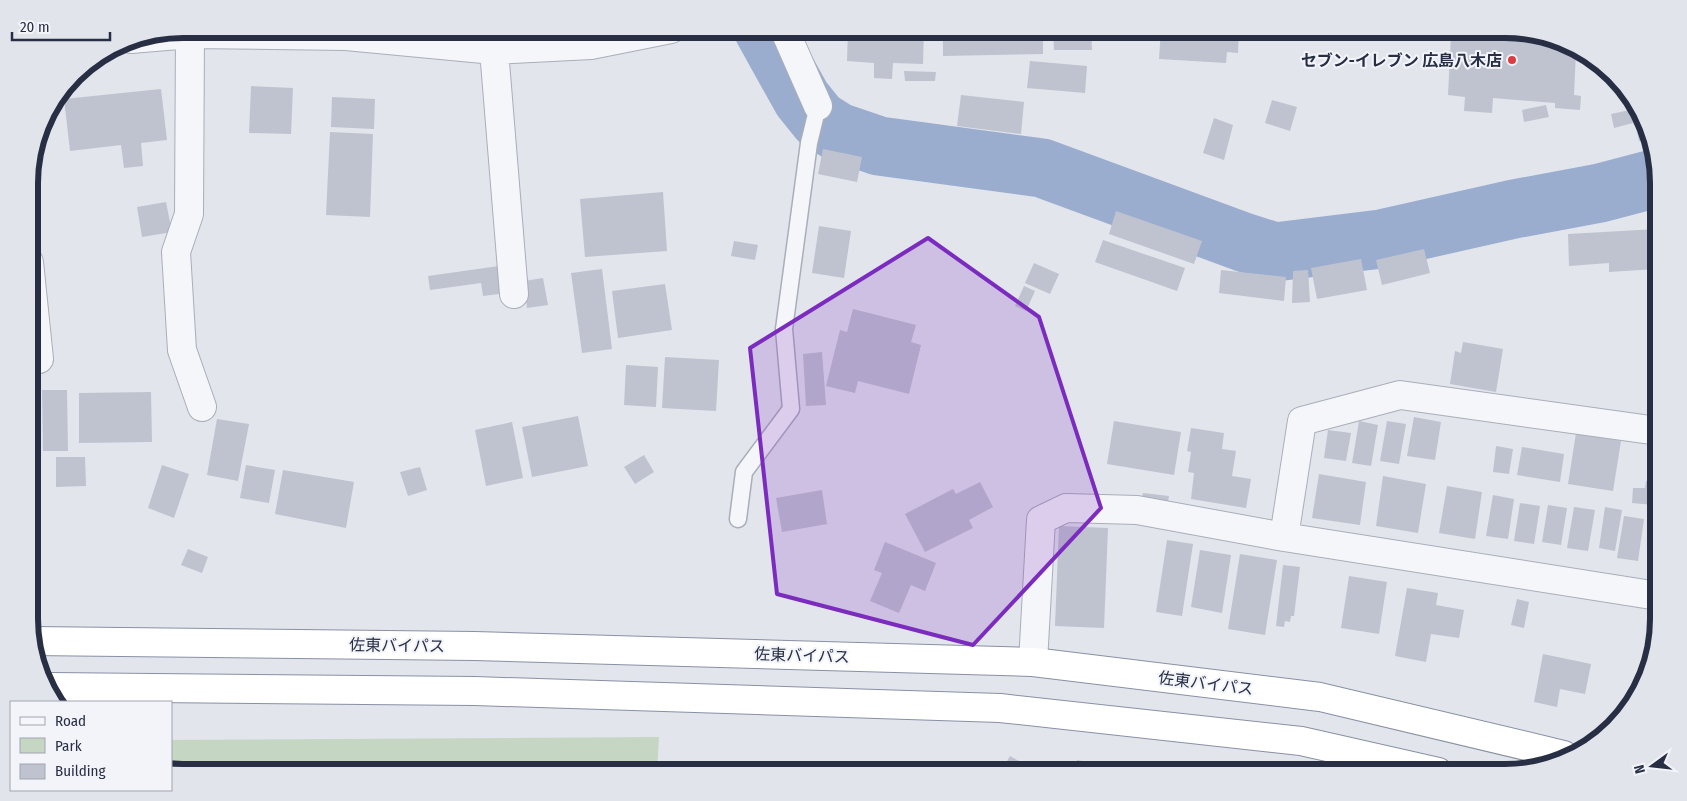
<svg xmlns="http://www.w3.org/2000/svg" width="1687" height="801" viewBox="0 0 1687 801" font-family="'Fira Sans Condensed','Noto Sans JP',sans-serif">
<style>
.green{fill:#c5d6c2}
.lines{fill:none;stroke-linecap:round;stroke-linejoin:round}
.river{stroke:#9aadce;stroke-width:59}
.building{fill:#bfc3cf}
.service-casing{stroke:#aaaeba;stroke-width:19}
.minor-casing{stroke:#aaaeba;stroke-width:30}
.trunk-casing{stroke:#8890a4;stroke-width:30}
.service{stroke:#f5f6f9;stroke-width:16}
.minor{stroke:#f5f6f9;stroke-width:28}
.trunk{stroke:#fff;stroke-width:28}
.marked{fill:#7b2cbf;fill-opacity:0.2;stroke:#7b2cbf;stroke-width:4;stroke-linejoin:round}
.poi-dot{fill:#da3e43;stroke:#f2f4f9;stroke-width:2}
.labels{text-anchor:middle;stroke-width:4;stroke-linejoin:round;paint-order:stroke}
.poi-label{font-size:16px;font-weight:bold;fill:#282f45;stroke:#f2f4f9;text-anchor:end}
.street-label{font-size:16px;fill:#282f45;stroke:#f2f4f9}
.rim{fill:none;stroke:#282f45;stroke-width:6}
</style>
<rect width="100%" height="100%" fill="#e2e5ec"/>
<path class="green" d="M659 737 657 772H183L171 770V740Z"/>
<g class="lines">
<path class="river" d="M763 29 802 99 819 120 838 132 879 146 1042 168 1243 242 1275 252 1381 239 1514 209 1600 193 1657 178"/>
</g>
<path class="building" d="M848 29H924L923 64 893 63 892 79 874 78V63L847 61Z
M943 29H1043V54L943 56Z
M1053 29H1091L1092 50H1054Z
M1161 29H1253L1239 30 1238 53 1227 52 1226 63 1159 59Z
M1451 36 1568 44 1576 51 1574 95 1581 96 1580 110 1555 108V103L1493 98 1492 113 1464 111 1465 97 1448 95Z
M1030 61 1087 66 1085 93 1027 88Z
M904 71 936 72 935 81H905Z
M251 86 293 88 291 134 249 133Z
M161 89 167 140 141 143 143 166 124 168 121 145 70 151 64 99Z
M961 95 1024 102 1021 134 957 126Z
M332 97 375 99 374 129 331 127Z
M1272 100 1297 107 1290 131 1265 123Z
M1546 105 1549 117 1524 122 1522 110Z
M1630 110 1633 123 1614 128 1611 114Z
M1214 118 1233 125 1224 160 1203 153Z
M1642 127 1647 140 1639 141 1636 128Z
M330 132 373 134 370 217 326 215Z
M823 149 862 157 857 182 818 174Z
M663 192 667 251 585 257 580 199Z
M166 202 172 232 142 237 137 207Z
M1116 211 1202 241 1194 264 1109 234Z
M819 226 851 231 844 278 812 273Z
M1657 229V269L1609 272V263L1569 266 1568 234Z
M1103 240 1185 268 1177 291 1095 262Z
M734 241 758 245 755 260 731 256Z
M1424 249 1430 273 1382 285 1376 260Z
M1361 259 1367 290 1317 299 1311 268Z
M1034 263 1059 274 1050 294 1025 283Z
M506 265 507 293 483 296 481 283 430 290 428 276Z
M602 269 612 349 582 353 571 273Z
M1221 270 1286 277 1284 301 1219 293Z
M1308 270 1310 302 1292 303 1293 271Z
M543 278 548 305 527 308 524 281Z
M665 284 672 330 618 338 612 291Z
M1024 286 1035 291 1026 311 1015 306Z
M853 309 916 325 911 342 921 345 909 394 858 381 855 393 826 386 840 330 847 332Z
M1463 342 1503 349 1496 392 1450 384 1455 351 1461 353Z
M822 352 826 405 806 406 803 354Z
M665 357 719 360 716 411 662 408Z
M626 365 658 367 656 407 624 405Z
M42 390H67L68 451H43Z
M151 392 152 442 79 443V393Z
M578 416 588 466 532 477 522 427Z
M1414 417 1441 422 1435 460 1407 456Z
M217 419 249 424 238 481 207 475Z
M30 420H33V458H30Z
M1114 421 1181 432 1174 475 1107 464Z
M1359 421 1378 425 1371 466 1352 463Z
M1387 421 1406 424 1399 464 1380 461Z
M512 422 523 478 486 486 475 430Z
M1191 428 1224 433 1222 449 1236 451 1232 476 1251 479 1246 508 1191 499 1194 473 1188 472 1191 452 1187 451Z
M1328 430 1351 433 1346 461 1324 458Z
M1576 433 1621 441 1613 491 1568 484Z
M1496 446 1513 449 1509 474 1493 472Z
M1522 447 1564 454 1560 482 1517 475Z
M644 455 654 472 635 484 624 467Z
M56 457H85L86 486 56 487Z
M162 465 189 474 174 518 148 508Z
M246 465 275 470 269 503 240 498Z
M420 467 427 490 408 496 400 472Z
M283 470 354 482 346 528 275 514Z
M30 472H37L38 487H30Z
M1319 474 1366 482 1360 525 1312 518Z
M1383 476 1426 484 1418 533 1376 526Z
M1646 481 1655 482 1654 505 1632 503 1633 488H1645Z
M980 482 993 507 969 520 973 528 925 552 905 514 953 489 956 494Z
M1447 486 1482 492 1475 539 1439 533Z
M822 490 827 524 782 532 776 498Z
M1143 493 1169 496 1167 508 1141 505Z
M1493 495 1514 499 1508 539 1486 536Z
M1520 503 1540 506 1534 544 1514 541Z
M1548 505 1567 508 1561 545 1542 542Z
M1574 507 1595 510 1588 551 1567 548Z
M1605 507 1622 510 1615 551 1599 548Z
M1624 516 1644 519 1638 561 1617 558Z
M1059 526 1108 528 1104 628 1055 626Z
M1167 540 1193 544 1182 616 1156 612Z
M885 542 936 563 925 591 911 585 899 613 870 601 882 573 874 570Z
M188 549 208 557 202 573 181 565Z
M1200 550 1231 555 1222 613 1191 607Z
M1240 554 1277 560 1265 635 1228 629Z
M1283 565 1300 567 1294 616H1291L1290 622 1285 621 1284 627 1276 626Z
M1349 576 1387 582 1379 634 1341 628Z
M1407 588 1438 593 1436 605 1464 610 1459 638 1431 634 1426 662 1395 656Z
M1517 599 1529 602 1524 628 1511 625Z
M1543 654 1591 664 1585 694 1560 689 1557 707 1534 702Z
M1010 756 1035 770 1034 772H1001Z
M1077 760 1110 766 1108 772H1075Z"/>
<g class="lines">
<g class="service-casing">
<path id="service" d="M738 519 744 472 791 409 784 329 809 143 818 106"/>
</g>
<g class="minor-casing">
<path id="minor" d="M784 29 818 106
M190 34 189 214 176 252 182 350 202 407
M131 39 190 34 346 36 494 50 591 45 671 29
M494 50 514 294
M29 262 39 359
M1284 537 1302 421 1400 395 1658 431
M1033 662 1041 520 1066 508 1137 510 1284 537 1658 596"/>
</g>
<g class="trunk-casing">
<path id="trunk" d="M31 641 474 646 1033 662 1320 697 1564 755
M50 687 475 691 1000 708 1301 741 1438 772"/>
</g>
<use href="#service" class="service"/>
<use href="#minor" class="minor"/>
<use href="#trunk" class="trunk"/>
</g>
<path class="marked" d="M928 238 1039 317 1101 508 973 645 777 594 750 348Z"/>
<circle class="poi-dot" cx="1512" cy="60" r="5"/>
<g class="labels">
<g class="poi-label">
<text x="1502" y="66">セブン-イレブン 広島八木店</text>
</g>
<g class="street-label">
<text transform="translate(397 645) rotate(1)" y="6">佐東バイパス</text>
<text transform="translate(802 655) rotate(2)" y="6">佐東バイパス</text>
<text transform="translate(1206 683) rotate(7)" y="6">佐東バイパス</text>
</g>
</g>
<path d="M0 0H1687V801H0ZM183 38H1505A145 145 0 0 1 1650 183V619A145 145 0 0 1 1505 764H183A145 145 0 0 1 38 619V183A145 145 0 0 1 183 38Z" fill="#e2e4eb" fill-rule="evenodd"/>
<path class="rim" d="M183 38H1505A145 145 0 0 1 1650 183V619A145 145 0 0 1 1505 764H183A145 145 0 0 1 38 619V183A145 145 0 0 1 183 38Z"/>
<rect x="10" y="701" width="162" height="90" fill="#f2f4f9" stroke="#a1a5b1"/>
<rect x="20" y="717" width="25" height="8" fill="#f5f6f9" stroke="#a1a5b1"/>
<text x="55" y="726" font-size="15" fill="#282f45">Road</text>
<rect x="20" y="738" width="25" height="15" fill="#c5d6c2" stroke="#a1a5b1"/>
<text x="55" y="751" font-size="15" fill="#282f45">Park</text>
<rect x="20" y="764" width="25" height="15" fill="#bfc3cf" stroke="#a1a5b1"/>
<text x="55" y="776" font-size="15" fill="#282f45">Building</text>
<g transform="translate(1652 766) rotate(255)" stroke="#f2f4f9" stroke-width="4" paint-order="stroke">
<path d="M0-4L9 19L0 12L-9 19Z" fill="#282f45"/>
<text y="-8" font-size="14" font-weight="bold" text-anchor="middle" fill="#282f45">N</text>
</g>
<path d="M12 32v8h98v-8" fill="none" stroke="#282f45" stroke-width="2.5"/>
<text x="20" y="32" font-size="15" fill="#282f45" stroke="#f2f4f9" stroke-width="4" paint-order="stroke">20 m</text>
</svg>
